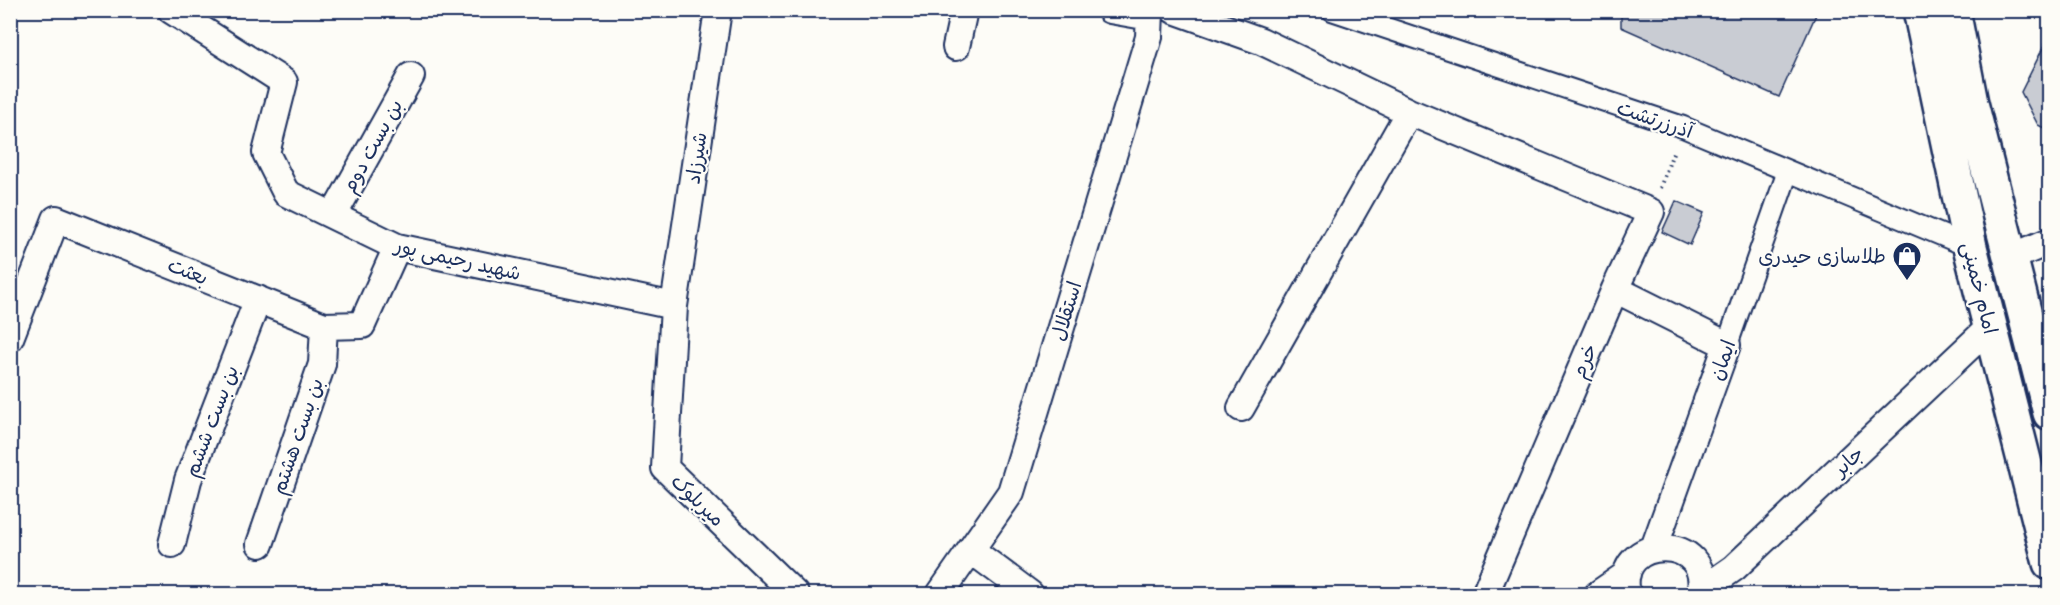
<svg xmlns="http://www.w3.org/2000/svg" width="2060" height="605" viewBox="0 0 2060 605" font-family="Sriracha,'Playpen Sans Arabic',sans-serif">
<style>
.building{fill:#c9ccd3;stroke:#1b2f5e;stroke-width:1.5}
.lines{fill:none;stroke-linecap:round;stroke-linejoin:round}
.pedestrian-casing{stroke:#1b2f5e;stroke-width:24}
.minor-casing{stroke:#1b2f5e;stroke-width:30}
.primary-casing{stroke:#1b2f5e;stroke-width:38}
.path{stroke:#1b2f5e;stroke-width:4;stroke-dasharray:1.5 4.5;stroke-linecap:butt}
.pedestrian{stroke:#fdfcf7;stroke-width:20}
.minor{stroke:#fdfcf7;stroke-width:26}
.primary{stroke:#fdfcf7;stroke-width:33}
.labels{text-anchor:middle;stroke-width:4.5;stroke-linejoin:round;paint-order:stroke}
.street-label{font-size:20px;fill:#1b2f5e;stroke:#fdfcf7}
.poi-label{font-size:20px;fill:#1b2f5e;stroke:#fdfcf7;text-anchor:end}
</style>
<rect width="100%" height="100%" fill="#fdfcf7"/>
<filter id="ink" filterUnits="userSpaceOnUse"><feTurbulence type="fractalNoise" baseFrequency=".0167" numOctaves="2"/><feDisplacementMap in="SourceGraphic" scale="12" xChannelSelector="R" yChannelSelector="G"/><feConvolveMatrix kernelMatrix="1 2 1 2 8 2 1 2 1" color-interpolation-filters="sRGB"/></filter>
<g filter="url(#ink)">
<path class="building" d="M1621 10H1818L1779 97 1621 27Z
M2048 38 2050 39V131L2038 125 2021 92Z
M1676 201 1704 213 1690 245 1662 232Z"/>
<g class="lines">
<g class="pedestrian-casing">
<path id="pedestrian" d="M1332 10 1683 127 1970 247
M1727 345 1788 171"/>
</g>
<g class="minor-casing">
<path id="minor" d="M171 10 284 82 266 153 286 193 397 247 674 306
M718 10 674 306 665 468 795 594
M1110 10 1150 17
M1174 10 1261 41 1409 112 1651 212 1615 289 1485 594
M956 47 964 10
M333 216 411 76
M2010 258 2050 241
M1615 289 1727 345 1654 548
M10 338 56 219 324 326 362 325 397 247
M1241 408 1409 112
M172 544 188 480 258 299
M260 544 322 364 324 326
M971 550 1030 594
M1701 591 1734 568 1990 327
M940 594 1011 492 1149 37 1150 10
M1598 594 1627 574
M1627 594C1613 532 1715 534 1700 594"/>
</g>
<g class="primary-casing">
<path id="primary" d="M1920 10 1970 247 2050 563
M1953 10 1971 103 2050 413"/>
</g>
<path class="path" d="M1660 188 1674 150"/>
<use href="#pedestrian" class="pedestrian"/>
<use href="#minor" class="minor"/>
<use href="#primary" class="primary"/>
</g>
</g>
<defs>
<g id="shop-pin" transform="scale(1.5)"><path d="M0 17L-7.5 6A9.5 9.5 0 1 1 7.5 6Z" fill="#1b2f5e" stroke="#fdfcf7"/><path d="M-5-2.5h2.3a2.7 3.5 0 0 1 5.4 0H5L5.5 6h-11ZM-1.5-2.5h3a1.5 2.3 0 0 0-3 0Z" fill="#fff"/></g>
</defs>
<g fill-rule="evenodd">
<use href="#shop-pin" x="1907" y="256"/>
</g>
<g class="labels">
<g class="street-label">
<text transform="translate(1655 119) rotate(19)" y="7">آذرزرتشت</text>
<text transform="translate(372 146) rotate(-61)" y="7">بن بست دوم</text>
<text transform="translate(696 158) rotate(-82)" y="7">شیرزاد</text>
<text transform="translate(458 259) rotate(13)" y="7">شهید رحیمی پور</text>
<text transform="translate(188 271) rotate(22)" y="7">بعثت</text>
<text transform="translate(1980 288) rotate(76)" y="7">امام خمینی</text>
<text transform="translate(1066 311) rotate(-73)" y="7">استقلال</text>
<text transform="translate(1722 360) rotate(-70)" y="7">ایمان</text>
<text transform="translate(1584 361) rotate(-67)" y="7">خرم</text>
<text transform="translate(211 421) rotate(-69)" y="7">بن بست ششم</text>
<text transform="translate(297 436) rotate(-71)" y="7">بن بست هشتم</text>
<text transform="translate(1848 461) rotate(-43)" y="7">جابر</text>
<text transform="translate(698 500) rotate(44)" y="7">میربلوک</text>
</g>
<g class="poi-label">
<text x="1886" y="263">طلاسازی حیدری</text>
</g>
</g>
<rect width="2060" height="605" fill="none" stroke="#fdfcf7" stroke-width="36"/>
<rect x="18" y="18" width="2024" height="569" fill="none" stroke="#1b2f5e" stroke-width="2" filter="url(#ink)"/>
</svg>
